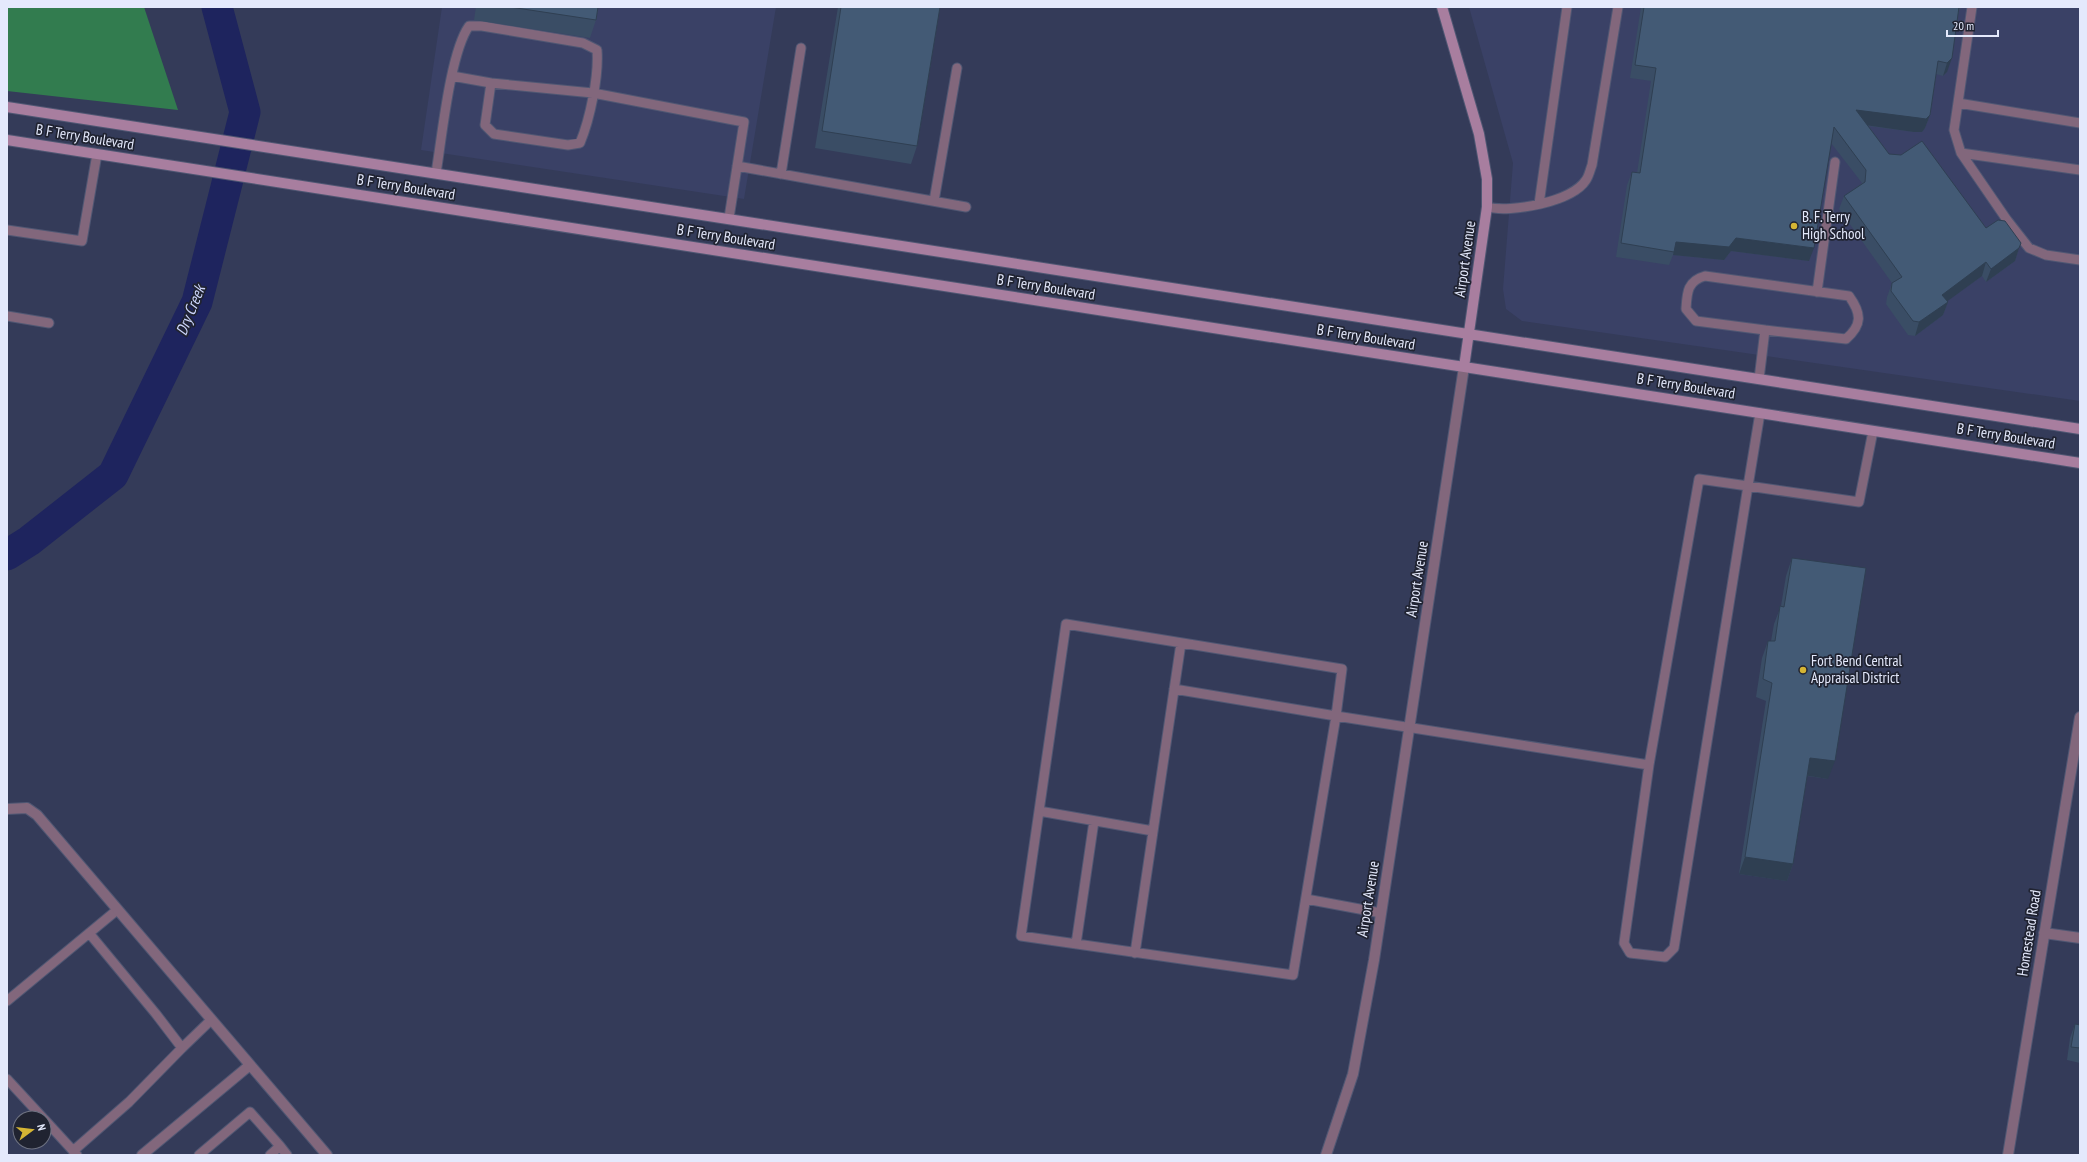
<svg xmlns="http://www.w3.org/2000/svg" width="2087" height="1162" viewBox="0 0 2087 1162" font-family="'PT Sans Narrow',sans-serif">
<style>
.built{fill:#3a4166}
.forest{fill:#327c4f}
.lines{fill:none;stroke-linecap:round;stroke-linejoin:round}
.river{stroke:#1e245e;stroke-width:31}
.lane-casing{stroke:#505773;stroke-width:11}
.street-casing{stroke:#505773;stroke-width:12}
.secondary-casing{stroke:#505773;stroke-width:12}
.lane{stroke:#82677c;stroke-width:9}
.street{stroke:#82677c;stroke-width:10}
.secondary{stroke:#a87e9f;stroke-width:10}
.wall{fill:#3a4d65}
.shaded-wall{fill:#2f3f52}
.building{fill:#435a75;stroke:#2f3f52}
.poi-dot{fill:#d5b534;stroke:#202331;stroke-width:1.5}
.labels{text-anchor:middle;stroke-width:3.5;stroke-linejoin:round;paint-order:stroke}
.street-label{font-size:15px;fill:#e4e9fc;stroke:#202331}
.poi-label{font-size:15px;fill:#e4e9fc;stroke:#202331;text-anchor:start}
.water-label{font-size:16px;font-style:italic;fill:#cdd6fc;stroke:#202331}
</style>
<rect width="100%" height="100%" fill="#343b59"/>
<path class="built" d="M442 7H776L744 199 421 150Z
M1469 7H2080V401L1522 321 1506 309 1503 289 1513 163Z"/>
<path class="forest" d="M7 7H144L178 110 7 91Z"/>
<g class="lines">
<path class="river" d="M7 555 29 541 113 475 197 302 245 112 217 7"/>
<g class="lane-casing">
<path id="lane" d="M1972 7 1954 130 1961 153 2007 220 2029 248 2046 255 2080 260
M491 83 593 93 744 122 729 218
M1958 103 2080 123
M1961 153 2080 170
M737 166 966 207
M436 173C442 137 450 53 469 26H482L583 43 597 50C599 76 590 119 580 143L568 145 494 134 485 125 491 83 452 76
M781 174 801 48
M934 201 957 68
M1539 204 1567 7
M1487 207C1511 213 1572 202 1586 180 1589 176 1590 170 1592 165L1618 7
M7 230 82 241 97 154
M1817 292 1835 162
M7 316 49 323
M1759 379 1765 330 1846 339C1862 325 1862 314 1849 296L1705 276C1687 281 1687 293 1686 309L1696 321 1765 330
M1760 413 1748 486 1859 502 1873 431
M1699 479 1748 486 1674 948 1665 957 1630 953 1624 943 1649 765Z
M1174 689 1336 716 1342 669 1066 624 1021 936 1293 975 1336 716 1649 765
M1039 811 1153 831
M1306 899 1381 913
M1076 944 1094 821
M1135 953 1181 643
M7 1001 117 910
M182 1048 211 1020
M7 1079 43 1118
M44 1119 77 1155
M280 1146 287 1155
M73 1151 129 1102 182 1048 156 1014 89 933
M199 1155 250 1112 280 1146 270 1155"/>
</g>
<g class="street-casing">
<path id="street" d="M7 809 27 808 37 815 327 1155
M2044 933 2080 938
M142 1155 250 1065
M1326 1155 1353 1074 1374 960 1464 367
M2008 1155 2080 717"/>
</g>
<g class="secondary-casing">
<path id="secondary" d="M1442 7 1479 134 1487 179V207L1464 367
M7 107 2080 429
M7 140 2080 463"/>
</g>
<use href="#lane" class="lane"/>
<use href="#street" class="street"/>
<use href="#secondary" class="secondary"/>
</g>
<path class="wall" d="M476 7H598L596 20 590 38 474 20Z
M838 7H940L917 146 911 164 815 148Z
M1641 7H1961L1960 10H1959L1947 72 1943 76 1936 74 1930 115 1925 128 1922 132H1914L1868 126 1889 154 1986 228 2019 248 2015 261 1986 282 1982 276 1947 301 1948 302 1943 315 1915 336 1908 335 1886 304 1887 297 1892 283 1839 209 1844 196 1861 184 1862 183 1831 143 1809 261 1731 251 1724 260 1673 255 1669 265 1616 257 1627 185 1632 172 1637 173 1651 81 1630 78Z
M1792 558 1828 779 1807 776 1793 864 1787 881 1739 874 1766 701 1756 697 1762 658 1768 641H1771L1774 624 1781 606 1786 576Z
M2075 1024 2080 1025V1063L2067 1060 2070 1038Z"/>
<path class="shaded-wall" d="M1952 58 1947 72 1943 76 1947 63Z
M1856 110 1930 115 1925 128 1922 132H1914L1851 123Z
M1736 238 1814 248 1809 261 1731 251 1724 260 1673 255 1676 242Z
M2019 248 2015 261 1986 282 1991 269Z
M1986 262 1982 276 1938 308 1942 295Z
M1948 302 1943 315 1915 336 1919 322Z
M1810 758 1835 761 1828 779 1803 775Z
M1745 857 1793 864 1787 881 1739 874Z"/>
<path class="building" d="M510 7H598L596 20Z
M841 7H940L917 146 822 131Z
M1644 7H1959L1952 58 1947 63 1938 61 1930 115 1926 119 1919 118 1856 110 1889 154 1901 155 1922 141 1986 228 1998 220 2005 221 2021 243 2019 248 1991 269 1986 262 1942 295 1948 302 1919 322 1913 321 1891 291 1892 283 1902 277 1844 196 1865 182 1866 170 1834 127 1814 248 1736 238 1729 247 1676 242 1674 252 1621 243 1632 172 1640 173 1656 68 1635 65Z
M1792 558 1866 568 1835 761 1810 758 1793 864 1745 857 1772 683 1763 679 1768 641H1775L1780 606 1784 607Z
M2075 1024 2080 1025V1048L2071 1047Z"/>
<g class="poi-dot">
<circle cx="1794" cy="226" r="4"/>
<circle cx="1803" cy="670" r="4"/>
</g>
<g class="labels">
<g class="street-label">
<text transform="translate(85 137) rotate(9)" y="5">B F Terry Boulevard</text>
<text transform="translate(406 187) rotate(9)" y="5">B F Terry Boulevard</text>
<text transform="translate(726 237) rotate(9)" y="5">B F Terry Boulevard</text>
<text transform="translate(1465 259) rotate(-82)" y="5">Airport Avenue</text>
<text transform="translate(1046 287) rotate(9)" y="5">B F Terry Boulevard</text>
<text transform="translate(1366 337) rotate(9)" y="5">B F Terry Boulevard</text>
<text transform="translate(1686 386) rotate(9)" y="5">B F Terry Boulevard</text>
<text transform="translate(2006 436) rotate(9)" y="5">B F Terry Boulevard</text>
<text transform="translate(1417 579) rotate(-81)" y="5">Airport Avenue</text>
<text transform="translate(1368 899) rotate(-81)" y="5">Airport Avenue</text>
<text transform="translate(2029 933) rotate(-81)" y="5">Homestead Road</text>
</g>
<g class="poi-label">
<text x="1802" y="222">B. F. Terry<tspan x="1802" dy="17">High School</tspan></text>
<text x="1811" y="666">Fort Bend Central<tspan x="1811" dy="17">Appraisal District</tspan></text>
</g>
<g class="water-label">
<text transform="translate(190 310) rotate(-68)" y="6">Dry Creek</text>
</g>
</g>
<rect width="2087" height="1162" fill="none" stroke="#e4e9fc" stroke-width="16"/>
<g transform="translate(32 1130) rotate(75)"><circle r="19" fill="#202331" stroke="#6e7282"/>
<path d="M0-3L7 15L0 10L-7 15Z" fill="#d5b534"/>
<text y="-6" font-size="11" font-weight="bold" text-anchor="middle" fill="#e4e9fc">N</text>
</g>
<path d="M1947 30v6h51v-6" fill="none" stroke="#e4e9fc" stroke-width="2"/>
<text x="1953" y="30" font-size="12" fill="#e4e9fc" stroke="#202331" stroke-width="3" paint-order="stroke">20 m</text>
</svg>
